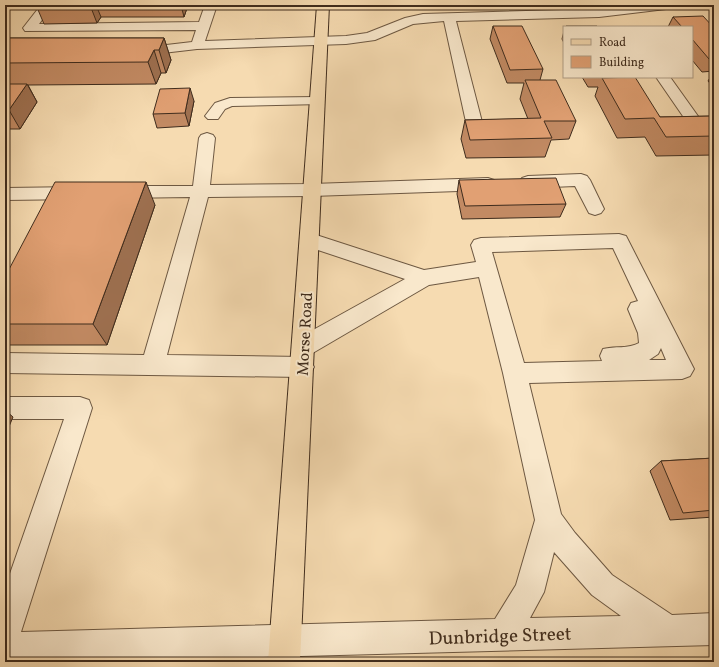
<svg xmlns="http://www.w3.org/2000/svg" width="719" height="667" viewBox="0 0 719 667" font-family="Vollkorn,serif">
<style>
.lines{fill:none;stroke-linecap:round;stroke-linejoin:round}
.minor-casing{stroke:#6d5842;stroke-width:2}
.major-casing{stroke:#3f2c1d;stroke-width:2}
.minor{fill:#f9e8cc;fill-rule:evenodd}
.major{fill:#f6dbb1;fill-rule:evenodd}
.wall{fill:#c28a63;stroke:#3f2c1d}
.shaded-wall{fill:#9e7050;stroke:#3f2c1d}
.building{fill:#e1a073;stroke:#3f2c1d}
.labels{text-anchor:middle;stroke-width:4;stroke-linejoin:round;paint-order:stroke}
.street-label{font-size:16px;fill:#3f2c1d;stroke:#f9e8cc}
.near-street-label{font-size:19px;fill:#3f2c1d;stroke:#f9e8cc}
</style>
<rect width="100%" height="100%" fill="#f6dbb1"/>
<filter id="stains"><feTurbulence type="fractalNoise" baseFrequency=".005" numOctaves="4"/><feColorMatrix values="0 0 0 0 .2 0 0 0 0 .09 0 0 0 0 .02 0 0 0 .5 -.17"/></filter>
<radialGradient id="worn" r=".72"><stop offset=".6" stop-color="#630" stop-opacity="0"/><stop offset="1" stop-color="#630" stop-opacity=".3"/></radialGradient>
<g class="lines">
<g class="minor-casing">
<path id="minor" d="M41 5H53L39 24 199 22 205 5H217L205 41 346 36 367 33 405 18 423 14 599 9 636 5H672L666 9 599 17 456 21 482 122 479 125H469L466 122 444 21 413 24 375 40 346 44 197 49 137 56 132 55 130 52 132 49 192 42 196 30 25 31 23 28Z
M656 77H670L700 119 697 122H687Z
M317 97 322 98 324 101 322 104 232 106 225 109 218 119H208L205 116 215 103 230 98Z
M207 133 213 135 215 138 210 185 312 184 488 178 494 180 497 184 494 188 488 190 312 196 208 197 167 355 302 357 310 360 314 367 310 374 302 377 5 373V353L144 355 190 197 120 198 114 196 111 192 114 188 120 186H193L199 138 201 135Z
M581 174 587 176 590 180 604 209 601 213 595 215 589 213 575 186 528 188 522 186 519 182 522 178 528 176Z
M80 187 86 189 89 193 86 197 80 199 5 200V188Z
M310 233 424 270 476 262 471 245 474 240 481 238 619 234 626 236 694 369 690 376 682 379 529 383 561 514 575 533 612 575 672 615 714 613V645L71 662H5V588L64 419H5V397H80L89 400 92 408 21 632 495 619 516 585 535 520 503 373 479 277 429 285 311 354 303 356 295 354 292 347 295 340 405 279 303 245 300 240 303 235ZM613 248 638 301 631 303 628 309 638 333 639 343C629 349 614 346 603 349L600 356 602 361 524 363 492 252ZM661 348 666 360H649L658 354ZM554 552 592 595 621 616 530 618 544 592Z"/>
</g>
<g class="major-casing">
<path id="major" d="M317 5H329L300 662H268Z"/>
</g>
<use href="#minor" class="minor"/>
<use href="#major" class="major"/>
</g>
<path class="wall" d="M36 5H188L184 17H101L97 23 44 24Z
M673 17 714 28V88L708 81 714 71 702 72 692 60V27H668Z
M493 26 543 69 540 80 576 121 569 139 551 140 545 157 466 158 461 139 465 120 528 119 520 99 524 83H507L490 39Z
M564 31V43L562 39Z
M5 38H164L171 60 166 73H161L156 84 28 85 37 102 20 129H5Z
M582 77H625L660 117 714 116V155L656 156 645 137 617 138 595 96 598 87H588Z
M194 101 189 126 157 128 153 114Z
M459 180 566 204 560 217 462 219 457 194Z
M155 205 107 345H5V277Z
M714 458V517L670 520 650 471 661 461Z"/>
<path class="shaded-wall" d="M5 5H8L5 8Z
M90 5H96L101 17 97 23Z
M181 5H188L184 17Z
M164 38 171 60 166 73 159 50Z
M154 50 161 73 156 84 148 62Z
M27 84 37 102 20 129 9 110Z
M190 88 194 101 189 126 185 113Z
M146 182 155 205 107 345 93 324Z
M5 410 13 417 5 436Z"/>
<path class="building" d="M703 16 714 28V59H709L692 39V27H682L673 17Z
M493 26H522L543 69 510 70Z
M566 26H597V27H566Z
M5 38H164L159 50H154L148 62 5 63Z
M635 77 660 117 714 116V136L666 137 654 118 625 119 602 78Z
M525 80H556L576 121H544L552 138 470 140 465 120 541 118Z
M5 84H27L9 110H5Z
M190 88 185 113 153 114 160 89Z
M556 178 566 204 465 206 459 180Z
M55 182H146L93 324H5V277Z
M714 458V510L683 513 661 461Z"/>
<g class="labels">
<g class="street-label">
<text transform="translate(304 334) rotate(-87)" y="6">Morse Road</text>
</g>
<g class="near-street-label">
<text transform="translate(500 635) rotate(-2)" y="7">Dunbridge Street</text>
</g>
</g>
<rect width="719" height="667" fill="none" stroke="#f6dbb1" stroke-width="20"/>
<rect x="6" y="6" width="707" height="655" fill="none" stroke="#3f2c1d" stroke-width="2"/>
<rect x="10" y="10" width="699" height="647" fill="none" stroke="#3f2c1d"/>
<rect x="563" y="26" width="130" height="52" fill="#f9e8cc" stroke="#af9d86"/>
<rect x="571" y="39" width="20" height="6" fill="#f6dbb1" stroke="#af9d86"/>
<text x="599" y="46" font-size="12" fill="#3f2c1d">Road</text>
<rect x="571" y="56" width="20" height="12" fill="#e1a073" stroke="#af9d86"/>
<text x="599" y="66" font-size="12" fill="#3f2c1d">Building</text>
<rect width="100%" height="100%" filter="url(#stains)"/>
<rect width="100%" height="100%" fill="url(#worn)"/>
</svg>
